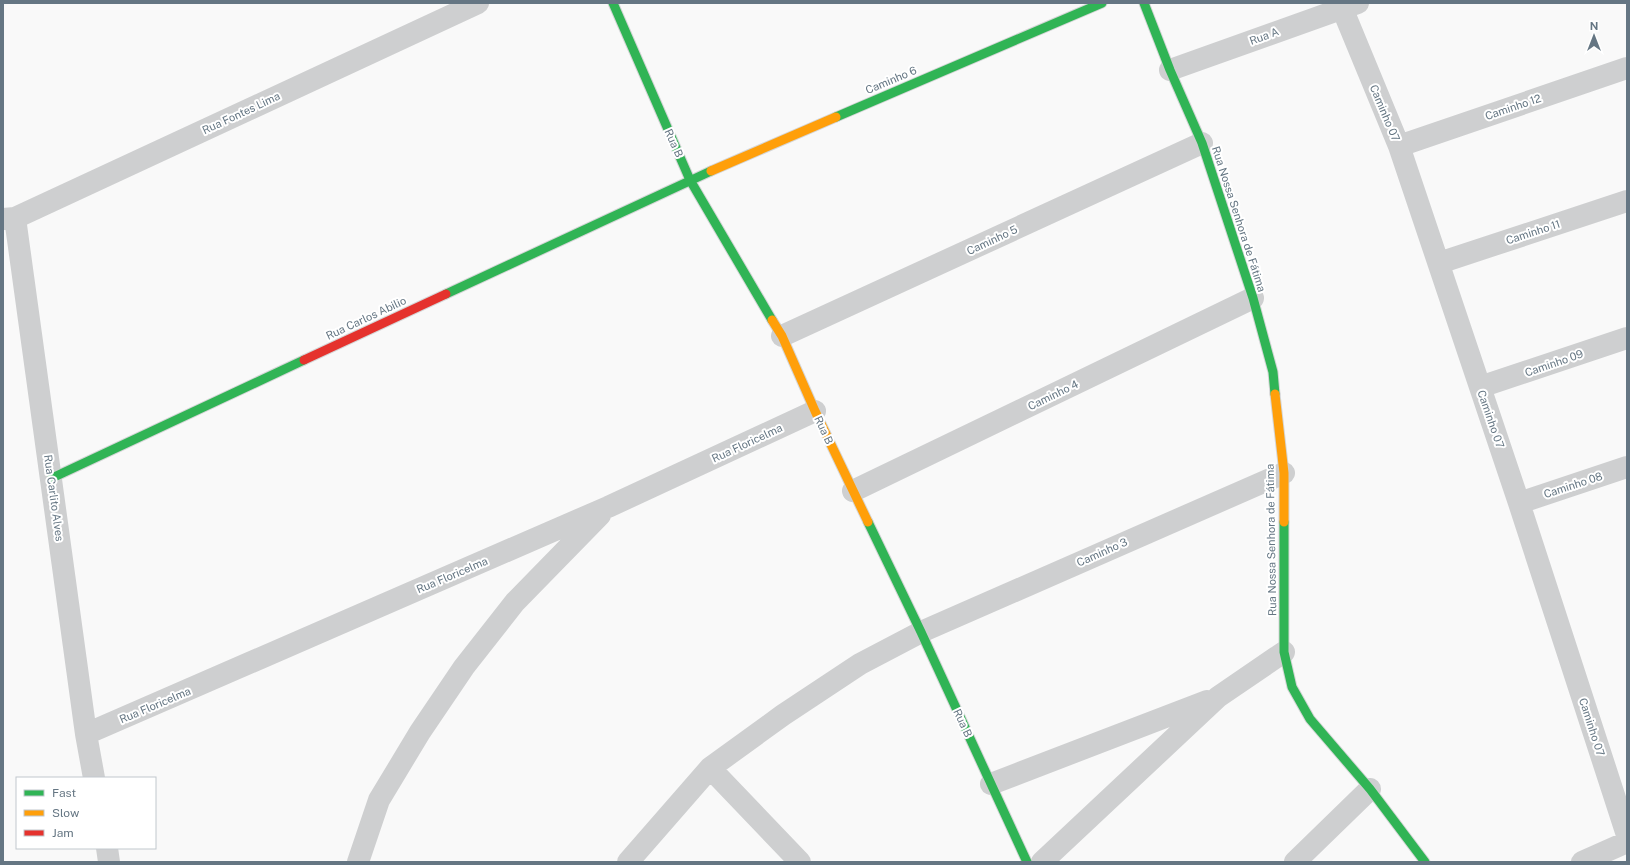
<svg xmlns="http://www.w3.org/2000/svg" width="1630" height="865" viewBox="0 0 1630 865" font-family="'Public Sans',sans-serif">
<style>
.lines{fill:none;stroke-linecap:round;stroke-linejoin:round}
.fast-casing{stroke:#d5d6d7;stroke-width:11}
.slow-casing{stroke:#d5d6d7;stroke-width:11}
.jam-casing{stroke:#d5d6d7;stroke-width:11}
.street{stroke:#cecfd0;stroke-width:22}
.fast{stroke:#30b455;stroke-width:9}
.slow{stroke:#ff9f0a;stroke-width:9}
.jam{stroke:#e5322d;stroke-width:9}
.labels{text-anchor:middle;stroke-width:4;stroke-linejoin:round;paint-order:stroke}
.street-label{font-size:11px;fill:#657683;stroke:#fff}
</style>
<rect width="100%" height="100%" fill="#f9f9f9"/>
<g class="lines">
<g class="fast-casing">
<path id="fast" d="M613 3 690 180 772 320
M1144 3 1170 70 1202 143 1253 298 1273 372 1275 394
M836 117 1102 3
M446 294 711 171
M52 478 304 360
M868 522 921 632 1027 862
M1284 522V652L1292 687 1310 719 1370 789 1425 862"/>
</g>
<g class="slow-casing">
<path id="slow" d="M711 171 836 117
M772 320 782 336 815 411 868 522
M1275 394 1284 473V522"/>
</g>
<g class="jam-casing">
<path id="jam" d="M304 360 446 294"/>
</g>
<path class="street" d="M1340 3 1399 146 1519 503 1627 835
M1170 70 1358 3
M1399 146 1627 68
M15 218 86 734 94 778
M3 219 15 218 478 3
M1439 263 1627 201
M782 336 1202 143
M1480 387 1627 338
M853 491 1253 298
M1519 503 1627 467
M86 734 608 507 815 411
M710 768 800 862
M991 784 1207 701
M107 848 109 862
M358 862 379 800 420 732 464 667 515 602 600 515
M628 862 710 768 783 715 860 664 921 632 1284 473
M1042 862 1218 697 1284 652
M1295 862 1370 789
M1582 862 1627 842"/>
<use href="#fast" class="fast"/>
<use href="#slow" class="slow"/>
<use href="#jam" class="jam"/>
</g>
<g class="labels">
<g class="street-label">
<text transform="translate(1264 36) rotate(-20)" y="4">Rua A</text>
<text transform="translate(891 80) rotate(-23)" y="4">Caminho 6</text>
<text transform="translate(1513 107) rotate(-19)" y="4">Caminho 12</text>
<text transform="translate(241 113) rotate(-25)" y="4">Rua Fontes Lima</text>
<text transform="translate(1385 113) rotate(67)" y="4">Caminho 07</text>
<text transform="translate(674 143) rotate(66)" y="4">Rua B</text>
<text transform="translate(1239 219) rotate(72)" y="4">Rua Nossa Senhora de Fátima</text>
<text transform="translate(1533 232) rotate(-18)" y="4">Caminho 11</text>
<text transform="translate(992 240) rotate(-25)" y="4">Caminho 5</text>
<text transform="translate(366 318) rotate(-25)" y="4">Rua Carlos Abilio</text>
<text transform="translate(1554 363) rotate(-19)" y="4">Caminho 09</text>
<text transform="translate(1053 395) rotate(-26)" y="4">Caminho 4</text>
<text transform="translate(1491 419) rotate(71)" y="4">Caminho 07</text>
<text transform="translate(824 430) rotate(65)" y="4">Rua B</text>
<text transform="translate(747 443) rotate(-25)" y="4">Rua Floricelma</text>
<text transform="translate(1573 485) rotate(-18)" y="4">Caminho 08</text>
<text transform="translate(54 498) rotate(82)" y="4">Rua Carlito Alves</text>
<text transform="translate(1271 540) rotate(-91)" y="4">Rua Nossa Senhora de Fátima</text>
<text transform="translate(1102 552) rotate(-24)" y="4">Caminho 3</text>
<text transform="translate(452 575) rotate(-23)" y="4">Rua Floricelma</text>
<text transform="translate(155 705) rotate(-23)" y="4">Rua Floricelma</text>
<text transform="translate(963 723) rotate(65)" y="4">Rua B</text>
<text transform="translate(1592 727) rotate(72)" y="4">Caminho 07</text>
</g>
</g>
<rect width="1630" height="865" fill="none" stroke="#657683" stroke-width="8"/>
<rect x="16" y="777" width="140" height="72" fill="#ffffff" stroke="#c1c8cd"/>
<rect x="24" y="790" width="20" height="6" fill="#30b455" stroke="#c1c8cd"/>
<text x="52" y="797" font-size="12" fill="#657683">Fast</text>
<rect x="24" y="810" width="20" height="6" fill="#ff9f0a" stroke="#c1c8cd"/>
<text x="52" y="817" font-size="12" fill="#657683">Slow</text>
<rect x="24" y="830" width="20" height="6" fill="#e5322d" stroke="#c1c8cd"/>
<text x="52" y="837" font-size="12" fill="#657683">Jam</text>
<g transform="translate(1594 36)" stroke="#ffffff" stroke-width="3" paint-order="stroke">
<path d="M0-3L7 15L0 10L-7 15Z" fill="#657683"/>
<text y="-6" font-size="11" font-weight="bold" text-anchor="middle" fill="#657683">N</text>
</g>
</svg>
